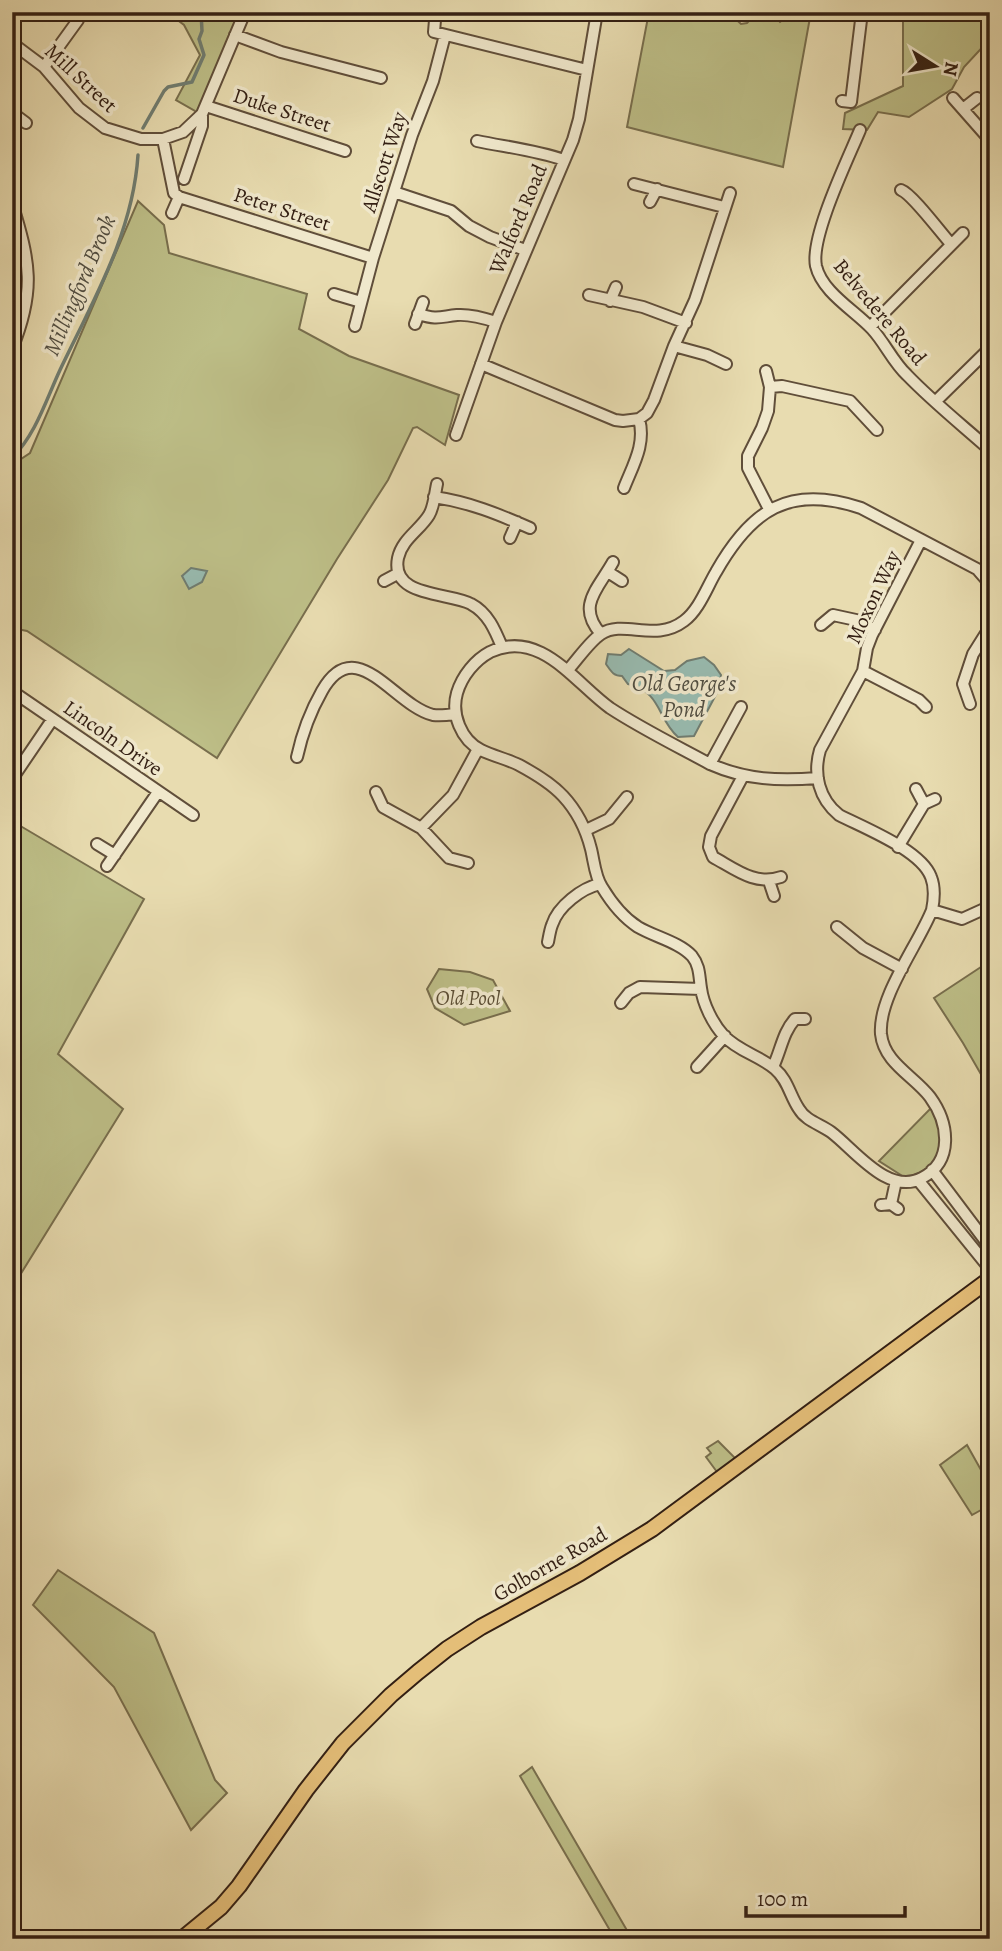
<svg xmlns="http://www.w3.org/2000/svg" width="1002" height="1951" viewBox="0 0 1002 1951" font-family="Alegreya,serif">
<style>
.green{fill:#bdbe87;stroke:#786e4d;stroke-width:2}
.water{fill:#98bbb0;stroke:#707d71;stroke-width:2}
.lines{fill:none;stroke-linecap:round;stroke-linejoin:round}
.stream{stroke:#707d71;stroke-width:3.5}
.minor-casing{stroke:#604e3a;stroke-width:14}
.major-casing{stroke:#331f13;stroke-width:18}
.minor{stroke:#f0e8cc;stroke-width:10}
.major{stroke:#e4be78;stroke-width:14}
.labels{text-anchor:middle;stroke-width:7;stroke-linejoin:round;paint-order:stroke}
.street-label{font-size:21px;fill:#331f13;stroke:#f0e8cc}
.park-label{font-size:21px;font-style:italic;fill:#5c4f36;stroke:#f0e8cc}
.water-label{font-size:23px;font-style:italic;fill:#514e42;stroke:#f0e8cc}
</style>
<rect width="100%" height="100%" fill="#e8dcb0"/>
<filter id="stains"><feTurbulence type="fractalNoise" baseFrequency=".00286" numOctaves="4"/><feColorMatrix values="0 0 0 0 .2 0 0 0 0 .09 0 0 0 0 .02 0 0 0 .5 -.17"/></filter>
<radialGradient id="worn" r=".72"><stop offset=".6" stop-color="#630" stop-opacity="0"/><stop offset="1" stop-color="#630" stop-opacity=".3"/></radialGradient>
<path class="green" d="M167 12H240L197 112 176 100 200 55 184 25Z
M649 12H728L741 24 747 23 757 12H771L780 22 792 13 797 16 801 12H811L783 167 627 127Z
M903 12H990V39L964 67 952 89 909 117 878 112 867 130 843 129 845 113 903 86Z
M138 201 164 225 169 253 307 294 299 329 349 356 459 395 445 445 417 427 413 428 388 480 337 559 217 758 27 631 12 628V465L30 453Z
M12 821 144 899 58 1054 123 1109 12 1288Z
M990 961V1090L963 1043 934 998Z
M439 969 470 972 493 980 510 1011 464 1025 435 1008 427 989Z
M931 1108C934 1116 940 1126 942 1135 945 1158 925 1175 904 1177L879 1161Z
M718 1441 736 1459 717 1472 706 1457 711 1453 707 1448Z
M967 1445 990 1486V1505L972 1515 940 1465Z
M58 1570 154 1633 215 1780 227 1793 191 1830 114 1687 33 1605Z
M532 1767 632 1939H615L520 1776Z"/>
<path class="water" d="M191 568 207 571 202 582 189 589 182 576Z
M629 649 664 671 675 670 687 661 704 657 714 665 721 675 718 691 694 736 678 737C657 719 662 692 628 684L622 676C613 676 611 671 606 664L608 654 621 655Z"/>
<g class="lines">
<path class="stream" d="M143 128 164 91 168 87 192 82 204 55 199 39 202 31 201 12
M12 458C36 434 46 400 60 370 93 301 133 233 138 155"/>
<g class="minor-casing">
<path id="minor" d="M435 20 434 32 587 70
M235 35 281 52 381 78
M12 43 44 67 79 108 105 128 141 139H163L183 132 202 114
M44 67 78 20
M953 98 990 140
M842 101 851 102 862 12
M206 106 345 151
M963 109 977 98
M14 114 26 123
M860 130C848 159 810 237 816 266 822 292 854 310 872 329 885 343 893 362 907 375 933 402 962 425 990 450
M163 139 174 193 179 197 373 258
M477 141C506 147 535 150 564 160
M184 179 202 126V114L245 12
M634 184 724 207
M901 190C912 194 941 233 951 244
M394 192 451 211 469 226 490 237 525 250
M650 202 657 189
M12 203C30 262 36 290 12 349
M172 213 179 197
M334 294 361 302
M589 295 643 307 686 323
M610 301 616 287
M418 314C438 320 439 317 457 315 471 314 484 318 496 322
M415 324 423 302
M355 326 373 258 412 135 433 81 445 35
M870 327 963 233
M674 346 707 355 726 364
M481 364 615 420 623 421 639 419 647 413 654 400 674 346 695 300 730 193
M766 371 770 387
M936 401 990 348
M456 435 496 322 573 140 579 119 597 12
M437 484C435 493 434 507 429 515 420 530 402 539 398 558 390 598 450 592 471 604 488 613 495 630 502 647
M624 488C633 465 646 444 639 419
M434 497C469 502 498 514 530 528
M769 509 748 468V456L762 428 768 411 770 387 782 386 850 401 877 430
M510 538 517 522
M608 572 622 581
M384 581 399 573
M821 625 833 615 856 620 875 630
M601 634C576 606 598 589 613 562
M568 670C578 659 589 642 601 634 624 619 655 643 684 621 699 610 707 587 716 572 751 510 789 484 861 508L977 569 990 584
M863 671 919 700 926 707
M12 691 193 815
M970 704 963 684 973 654 990 627
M297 757C302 734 310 712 322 691 356 631 393 705 433 715 440 716 448 715 455 714
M710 764 741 707
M743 776 711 836 709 847 713 857C735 869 755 886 781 877
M818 778C779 781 746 780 710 764 677 746 642 729 610 708 575 683 540 628 490 652 475 660 462 676 457 693 451 714 461 740 481 750 493 756 507 759 519 765 534 773 551 783 563 796 577 811 586 829 591 849 594 861 595 877 602 887 611 902 624 918 638 927 655 937 679 942 692 956 700 966 699 976 701 988 703 1004 713 1024 724 1036 738 1051 760 1056 775 1069 788 1080 790 1096 799 1109 806 1121 820 1124 831 1132 855 1150 888 1196 922 1178 954 1161 949 1123 930 1097 914 1076 884 1063 881 1034 878 997 918 945 932 910 934 900 935 887 931 877 921 850 864 828 839 815 819 799 813 774 820 750L863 671 867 648 872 635 921 540
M12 779 52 720
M916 789 924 804
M376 792 383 807 421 828 449 858 468 863
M421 828 453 795 478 749
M586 830 609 819 627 797
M97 844 115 855
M898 847 924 804 935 799
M107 866 158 792
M769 881 774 896
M932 910 962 919 984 909
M837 927 863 948 902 969
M548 942C549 937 550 930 552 925 558 906 582 888 600 884
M621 1003 629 993 640 987 701 989
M697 1067 725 1036
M773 1067C781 1050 783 1032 795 1019H805
M932 1170 990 1247
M918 1180 990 1269
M891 1204 896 1181
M881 1205 891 1204 898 1209"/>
</g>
<g class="major-casing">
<path id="major" d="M182 1939 221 1907 239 1886 306 1790 343 1743 391 1695 418 1672 447 1649 481 1627 580 1573 652 1529 990 1279"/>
</g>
<use href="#minor" class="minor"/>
<use href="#major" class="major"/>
</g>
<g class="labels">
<g class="street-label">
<text transform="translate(81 78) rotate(43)" y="7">Mill Street</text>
<text transform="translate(282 110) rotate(18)" y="7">Duke Street</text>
<text transform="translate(384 162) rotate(-72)" y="7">Allscott Way</text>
<text transform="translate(282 209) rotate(18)" y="7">Peter Street</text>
<text transform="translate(518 219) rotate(-67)" y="7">Walford Road</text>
<text transform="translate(880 312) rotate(50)" y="7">Belvedere Road</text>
<text transform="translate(873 597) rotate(-65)" y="7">Moxon Way</text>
<text transform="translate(113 738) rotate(35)" y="7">Lincoln Drive</text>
<text transform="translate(550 1564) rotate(-30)" y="7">Golborne Road</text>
</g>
<g class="park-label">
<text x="468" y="1005">Old Pool</text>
</g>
<g class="water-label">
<text transform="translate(79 285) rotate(-67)" y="8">Millingford Brook</text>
<text x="684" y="691">Old George's<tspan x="684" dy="26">Pond</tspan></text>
</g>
</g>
<rect width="1002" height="1951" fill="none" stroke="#e8dcb0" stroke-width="42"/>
<rect x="14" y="14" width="974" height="1923" fill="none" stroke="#331f13" stroke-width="3.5"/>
<rect x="21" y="21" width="960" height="1909" fill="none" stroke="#331f13" stroke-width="2"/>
<g transform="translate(935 66) rotate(101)" stroke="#f0e8cc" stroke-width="5" paint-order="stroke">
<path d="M0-5L12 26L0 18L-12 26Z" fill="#331f13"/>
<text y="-10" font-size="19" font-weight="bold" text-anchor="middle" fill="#331f13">N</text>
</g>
<path d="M746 1906v10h159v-10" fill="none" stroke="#331f13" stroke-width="3.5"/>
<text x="757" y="1906" font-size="21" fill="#331f13" stroke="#f0e8cc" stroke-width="5" paint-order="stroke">100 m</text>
<rect width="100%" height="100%" filter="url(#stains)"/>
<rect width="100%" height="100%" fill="url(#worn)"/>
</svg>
